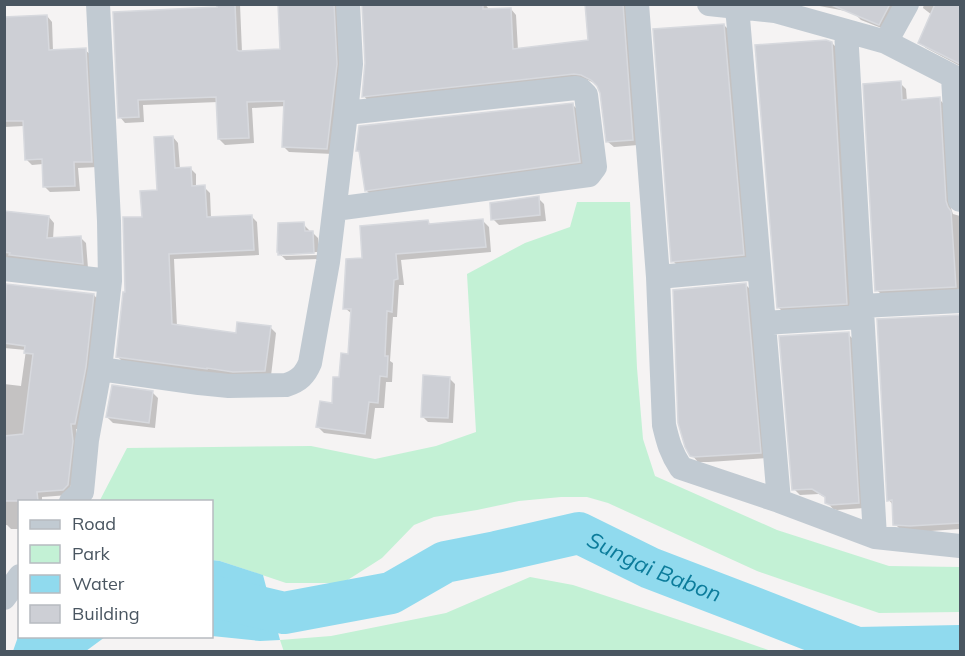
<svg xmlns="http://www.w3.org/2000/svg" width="965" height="656" viewBox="0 0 965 656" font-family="Mulish,sans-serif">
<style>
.green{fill:#c3f1d5}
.water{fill:#90daee}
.shadow{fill:#0003}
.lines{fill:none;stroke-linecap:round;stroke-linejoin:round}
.river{stroke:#90daee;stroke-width:42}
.building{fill:#cdcfd5;stroke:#d7d9de;stroke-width:1.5}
.minor{stroke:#c1cad2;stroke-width:24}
.labels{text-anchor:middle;stroke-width:4.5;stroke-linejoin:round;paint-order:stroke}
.water-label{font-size:22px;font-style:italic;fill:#0c7c9b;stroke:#fff}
</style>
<rect width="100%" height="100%" fill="#f5f3f3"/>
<path class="green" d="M577 202H630L637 368 643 439 655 476 777 530 889 566 960 567V612L879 613 757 571 608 503 587 497H561L519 501 477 510 434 517 414 525 382 558 343 583H286L220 561 212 560V502H99L127 448 311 446 375 459 436 446 476 432 467 274 525 243 570 227Z
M530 577 573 585 731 637 771 651 284 652 280 640 331 636 446 613Z"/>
<path class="water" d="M212 560 220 561 263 575 280 640 260 641 212 636Z
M19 634 20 636 105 637 86 651H13Z"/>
<path class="shadow" d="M218 4H240L242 52 281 50 279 4H341L342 70 333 154 289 152 284 147 286 106 252 108 254 143 225 145 219 139 218 102 143 105 144 122 125 123 120 117 218 8Z
M364 4H485L488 8V10L511 9 516 15 518 50 590 42 586 4H629L638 145 614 147 608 142 601 92 598 85 588 80 581 79 369 102 364 96 367 63Z
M809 4H898L884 29 861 20 856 15V13Z
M924 4H960V66L926 48 920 42 932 15 923 8Z
M47 16 52 22 53 51 85 50 91 55 97 167 78 168 80 191 50 192 45 187 43 164 32 165 26 159 24 126 4 127V18Z
M724 25 730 31 749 261 679 267 673 261Z
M832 43 838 49 853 309 784 313 778 307Z
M900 83 906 89 907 101 939 99 945 105 951 208 953 214 960 216V292L883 296 877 290Z
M572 104 578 110 585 167 372 196 366 190 361 154 357 150Z
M173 137 178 143 180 169 190 168 196 174V187H204L210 193 211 218 252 217 257 222 259 255 174 259 177 327 237 335 271 328 276 333 271 376 239 377 123 362 117 356 127 294 143 218 158 191Z
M538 198 544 204 546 221 499 225 493 219Z
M4 212 49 217 54 223 53 239 81 238 86 243 88 268 4 261Z
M483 221 489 227 491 252 401 260 404 285H399L397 317H393L390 361 393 363 392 382H386L384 408H375L371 439 324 433 318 427 333 405 341 379 350 355 352 314 345 308 363 259 428 222 432 226Z
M303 224 309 230 310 233 312 232 318 238 319 252 282 253V256L319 255V259L286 260 280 254Z
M4 285 94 295 99 301 81 429H76L78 448 69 495 42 497V502H20V529H11L7 525H4V384L21 386 26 350 4 348Z
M746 285 752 291 766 458 709 462H698L692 455Z
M960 317V529L916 532 901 530 895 524 893 505 889 500 878 321Z
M848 334 854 340 864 508 837 510 833 509 827 502 826 498 819 494 800 495 794 489Z
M449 378 455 384 453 423 428 422 422 416Z
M152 392 158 398 155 428 113 423 107 417Z"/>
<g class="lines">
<path class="river" id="s1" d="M212 596 284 613 391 593 445 562 496 552 579 533 650 568 757 609 857 648 960 646"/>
</g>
<path class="building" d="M216 4H235L237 50 239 51 280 49 278 4H334L337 64 327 149 282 147 284 101 247 102 249 138 218 139 216 97 138 100 139 117 118 118 113 12 217 7Z
M362 4H483V9L511 8 513 49 588 40 585 4H623L633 140 606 142 600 93 597 86 591 80 581 75 574 74 362 97 365 63Z
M829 4H890L879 25Z
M935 4H960V64L918 43Z
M47 15 49 50 86 48 92 162H74L75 186 43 187 42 159 25 160 23 121H4V17Z
M724 24 744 255 671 262 653 29Z
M826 40 832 42 847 304 777 308 755 45Z
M901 81 902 100 940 97 946 201 948 207 951 211 956 287 875 291 863 84Z
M573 103 580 162 365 191 359 151H356L359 126Z
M173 136 175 168 191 167 192 186 205 185 207 217 252 215 254 250 169 254 172 324 236 333 237 322 271 326 265 371 233 372 207 368V369L116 357 123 292H125L123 217H142L140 191 157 190 154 137Z
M539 196 540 215 491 220 490 203Z
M4 211 49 216 47 238 81 236 83 264 9 255 10 253 4 252Z
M483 219 486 247 396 254 398 279 394 280 392 312 387 311 385 356H388L387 377 380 376 378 403 369 402 365 434 316 427 320 401 332 403 333 377H339L341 353 348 354 351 309H343L346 259 362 258 360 226 428 220 429 224Z
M304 222 305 231H313L314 253 278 255V252H277L278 223Z
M746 283 761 453 694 457 690 456 685 447 678 423 673 290Z
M6 284 94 294 86 367 75 424H71L73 441 68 485 63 490 37 492 38 501H4V436L23 434 33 354 24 353 25 346 4 343Z
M960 315V523L910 526 893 525 892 500 887 501 877 319Z
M849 332 859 503 830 505 825 503V497L812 489 792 490 779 336Z
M423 375 450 377 448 418 421 417Z
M112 385 153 391 149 423 106 417Z"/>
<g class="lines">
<path class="minor" d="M637 4 658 277 664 425C668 442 671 453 681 468L779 501 875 537 960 546
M709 4 775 11 886 42 907 4
M736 7 738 18 779 501
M846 31 875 537
M886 42 960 80
M953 77 960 200
M335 209 589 175 595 167 586 95 581 90 576 88 346 113
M4 269 110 281
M658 277 759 268
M861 306 960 301
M764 323 862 317
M100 369 199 383 229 386 286 385C299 381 305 375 310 363L328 262 346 113 351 64 348 4
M71 502 82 492 87 440 100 369 110 281 109 221 98 4
M4 598 20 576"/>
</g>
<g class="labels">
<g class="water-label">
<text dy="8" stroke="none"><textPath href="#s1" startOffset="465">Sungai Babon</textPath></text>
</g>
</g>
<rect width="965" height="656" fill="none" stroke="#4a5661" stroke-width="12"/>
<rect x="18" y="500" width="195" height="138" fill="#ffffff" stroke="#b7bbc0" stroke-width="1.5"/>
<rect x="30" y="520" width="30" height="9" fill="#c1cad2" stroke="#b7bbc0" stroke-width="1.5"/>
<text x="72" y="530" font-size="18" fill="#4a5661">Road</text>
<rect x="30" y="545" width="30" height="18" fill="#c3f1d5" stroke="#b7bbc0" stroke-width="1.5"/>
<text x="72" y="560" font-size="18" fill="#4a5661">Park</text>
<rect x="30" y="575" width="30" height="18" fill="#90daee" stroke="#b7bbc0" stroke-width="1.5"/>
<text x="72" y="590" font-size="18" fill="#4a5661">Water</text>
<rect x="30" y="605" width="30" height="18" fill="#cdcfd5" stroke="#b7bbc0" stroke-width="1.5"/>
<text x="72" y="620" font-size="18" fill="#4a5661">Building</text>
</svg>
